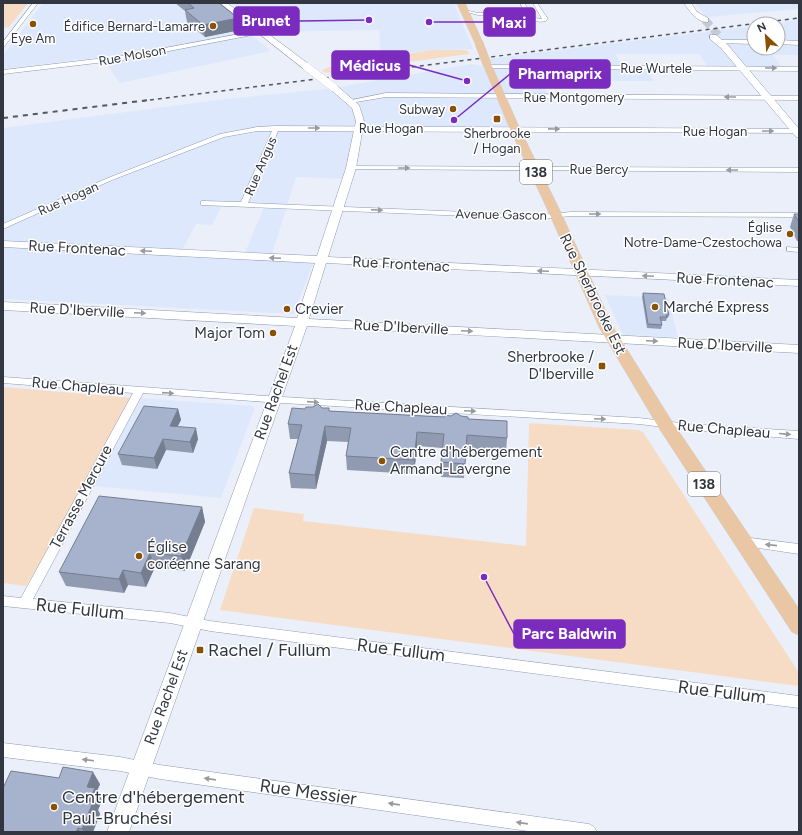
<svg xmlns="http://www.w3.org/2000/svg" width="802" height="835" viewBox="0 0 802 835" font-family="Figtree,sans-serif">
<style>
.built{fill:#dee8fc;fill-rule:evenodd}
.green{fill:#f6dcc4}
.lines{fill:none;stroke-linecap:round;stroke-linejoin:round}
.secondary-tunnel{stroke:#c5cad5;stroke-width:8;stroke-dasharray:8 4;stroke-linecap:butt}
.street-casing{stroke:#8d99b1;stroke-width:1}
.secondary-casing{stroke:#8d99b1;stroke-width:1}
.primary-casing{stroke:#cecfd1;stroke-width:1}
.street{fill:#fff;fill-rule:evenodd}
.secondary{fill:#fff;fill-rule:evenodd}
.primary{fill:#e9c7a4;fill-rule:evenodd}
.rail-far1{stroke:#525762;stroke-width:1.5;stroke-dasharray:4 4;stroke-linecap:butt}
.rail{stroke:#525762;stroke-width:2;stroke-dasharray:5 5;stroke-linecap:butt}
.secondary-bridge-casing{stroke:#8d99b1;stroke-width:8;stroke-linecap:butt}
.primary-bridge-casing{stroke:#cecfd1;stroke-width:9;stroke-linecap:butt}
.secondary-bridge{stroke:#fff;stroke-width:8}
.primary-bridge{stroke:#e9c7a4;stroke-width:8}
.wall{fill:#909ab0}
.shaded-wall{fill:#757d90}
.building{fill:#a7b3cd;stroke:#757d90}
.oneway{fill:#989aa0}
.poi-dot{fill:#895103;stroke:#fff;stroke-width:1.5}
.labels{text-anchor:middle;stroke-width:3;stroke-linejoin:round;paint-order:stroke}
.far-poi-label{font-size:13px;fill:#313641;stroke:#fff;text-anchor:end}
.far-street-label{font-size:13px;fill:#313641;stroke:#fff}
.shield{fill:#fff;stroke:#6f727a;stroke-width:1}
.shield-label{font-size:14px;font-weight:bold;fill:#313641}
.street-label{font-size:15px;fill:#313641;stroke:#fff}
.poi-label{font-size:15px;fill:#313641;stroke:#fff;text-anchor:start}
.near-street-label{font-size:18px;fill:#313641;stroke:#fff}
.near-poi-label{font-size:18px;fill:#313641;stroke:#fff;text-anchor:start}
.leader{fill:none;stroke:#7b2cbf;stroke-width:1.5}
.callout-dot{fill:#7b2cbf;stroke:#fff;stroke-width:1.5}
.callout{fill:#7b2cbf;stroke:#7b2cbf;stroke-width:1.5}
.callout-label{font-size:16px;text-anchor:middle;font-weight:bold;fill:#fff}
</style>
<rect width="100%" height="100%" fill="#eaeffa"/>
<path class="built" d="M43 3H210L271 51 120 83 102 57 3 69V55Z
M230 3H454L473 49 432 50 381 57 379 30 267 32Z
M694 3H799V9L707 17Z
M799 20V55H773L783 68 708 67 699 54H616L622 68H646L654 81H590L586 67 490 66 488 59 754 26V48H778V24H769Z
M471 64 489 67H540L547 96H501L515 129 360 128 348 179 296 177 272 254 266 261 313 263 294 314 3 299V128L218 100 334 88ZM223 204 265 205 244 255 181 252 196 224 212 225Z
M605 295 668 298 678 337 623 335Z
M139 398 253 406 255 408 221 498 93 486Z"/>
<path class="green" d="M3 3H28L9 27 3 28Z
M432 50H464L468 51 469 54 326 73 322 70 329 67Z
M3 387 132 398 87 488 26 586 3 583Z
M529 423 638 430 643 432 799 673V686L220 610 254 508 304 514 303 521 526 546Z"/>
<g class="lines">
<path class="secondary-tunnel" d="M705 20 720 37"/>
<g class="street-casing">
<path id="street" d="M33 3H38L3 48V42Z
M520 3H524L535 18 542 19 533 3H537L548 19 546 21C537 23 531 21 526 14L478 15 463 11 465 10 478 13 524 11Z
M261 30 264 32 263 33 122 60 3 74V70L122 56Z
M720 40H754V44L718 43 717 42Z
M778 40 799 41V45L778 44Z
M489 65 799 67V71L487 68V66Z
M386 93 799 96V100L386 97 350 103 347 101Z
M276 126 799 129V133L278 131 248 203 540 215 571 212 799 213V217L571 216 540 219 201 205V201H204L241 202 272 131H257L224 137 112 180 3 229V224L108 178 220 134 257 127Z
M351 166 799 168V172L349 169V167Z
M787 247 799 248V252L787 251Z
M3 377 266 396 639 418 688 424 799 431V439L688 430 639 424 266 402 143 393 33 599 170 613 210 621 799 696V708L210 631 170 623 3 606V596L21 598 133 393 3 383Z
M743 537 799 544V554L739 545 737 542 739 539Z
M3 743 120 757 160 765 589 824 594 827 597 832H535L160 779 120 771 3 757Z"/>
</g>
<g class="secondary-casing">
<path id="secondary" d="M220 3H227L310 65V69H304Z
M684 3H691L697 12 708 18V22C697 23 689 10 684 3Z
M710 35H716L727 44 799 129V138L796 137 721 48 710 39Z
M330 85H336L359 105 364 121 356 168 328 257 799 280V286L326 263 309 319 799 345V353L307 326 129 832H107L295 326 3 310V302L297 318 315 263 3 247V241L317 256 346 168 356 121 352 108 330 89 329 87Z"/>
</g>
<g class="primary-casing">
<path id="primary" d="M457 3H465L483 43 482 45H476L475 43Z
M487 61 491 64 520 129 562 215 613 327 671 420 799 609V635L792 632 659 428 599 327 550 215 510 129 483 64Z"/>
</g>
<use href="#street" class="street"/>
<use href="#secondary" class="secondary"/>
<use href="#primary" class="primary"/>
<path class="rail-far1" d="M142 101 799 18"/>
<path class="rail" d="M3 118 149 100"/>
<g class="secondary-bridge-casing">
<path id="secondary-bridge" d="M307 67 333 87"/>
</g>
<g class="primary-bridge-casing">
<path id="primary-bridge" d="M479 43 487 64"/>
</g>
<use href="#secondary-bridge" class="secondary-bridge"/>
<use href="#primary-bridge" class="primary-bridge"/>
</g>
<path class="wall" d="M175 3H219L240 30 205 37 187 22 185 11Z
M644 3H669V4H646Z
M794 214H799V241H797L790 227Z
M643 293 669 315 668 318H667L666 321H661L662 325 661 329 647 328 642 297Z
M322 408 329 411 444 417 461 416 468 419 507 438 506 452 466 450 464 478 441 477 442 448 417 446 414 474 347 470 346 456 348 442 327 441 316 489 291 488 289 473 298 439H290L288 424 305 409Z
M178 409 181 420 177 427 198 439 193 453 166 450 157 469 122 465 118 454Z
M202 507 205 522 185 571 155 567 146 587 128 585 124 593 66 586 59 572Z
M59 778 100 784 97 791 102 800 98 810 100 814 93 832H3Z"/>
<path class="shaded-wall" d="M238 18 240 30 205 37 203 25Z
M178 409 181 420 172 437 170 426Z
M325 426 327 441 316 489 315 475Z
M196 428 198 439 193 453 190 442Z
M417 432V446L414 474V460Z
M163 439 166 450 157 469 154 458Z
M202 507 205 522 185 571 181 556Z
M150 553 155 567 146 587 141 573Z
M123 570 128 585 124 593 119 579Z
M93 772 100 784 97 791 102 800 98 810 100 814 93 832H84L82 829 89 801 87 787Z
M78 828 80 832H76Z"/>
<path class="building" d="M188 3H219L238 18 203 25 185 10 194 8Z
M794 214H799V222Z
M643 293 664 294 669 315H666L667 317H660L662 325 648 324Z
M318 404 322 408H329V411L444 417V415L451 416 456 413 461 416 468 417V419L507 421V438L467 435 465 464 441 462 444 434 417 432 414 460 346 456 351 428 325 426 315 475 289 473 302 425 288 424 292 408 305 409 306 407H313Z
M144 406 178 409 170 426 196 428 190 442 163 439 154 458 118 454Z
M99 496 202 507 181 556 150 553 141 573 123 570 119 579 59 572Z
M63 767 93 772 87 787 95 788 89 801 93 802 82 829 78 828 76 832H3V788L11 771 59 778Z"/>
<defs><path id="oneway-solid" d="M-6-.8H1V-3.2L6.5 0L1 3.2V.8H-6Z"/></defs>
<g class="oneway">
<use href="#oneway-solid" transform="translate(771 68)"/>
<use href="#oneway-solid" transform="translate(730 97) rotate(-180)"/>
<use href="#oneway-solid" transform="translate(314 128)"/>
<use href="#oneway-solid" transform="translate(554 129) rotate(1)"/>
<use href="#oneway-solid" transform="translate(768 131)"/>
<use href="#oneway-solid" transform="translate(404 168)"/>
<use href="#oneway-solid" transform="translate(732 170) rotate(-180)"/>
<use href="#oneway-solid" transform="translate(377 210) rotate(2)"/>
<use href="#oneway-solid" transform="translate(595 214)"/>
<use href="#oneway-solid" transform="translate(146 251) rotate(-177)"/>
<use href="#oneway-solid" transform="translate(275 258) rotate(-177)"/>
<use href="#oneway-solid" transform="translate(543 271) rotate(-178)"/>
<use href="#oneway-solid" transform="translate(648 276) rotate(-177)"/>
<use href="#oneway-solid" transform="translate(140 313) rotate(3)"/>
<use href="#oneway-solid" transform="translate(467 331) rotate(3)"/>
<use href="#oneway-solid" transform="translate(652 341) rotate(3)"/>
<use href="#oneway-solid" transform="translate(168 393) rotate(4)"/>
<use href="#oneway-solid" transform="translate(313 402) rotate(4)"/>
<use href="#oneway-solid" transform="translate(470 411) rotate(3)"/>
<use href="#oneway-solid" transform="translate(600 419) rotate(3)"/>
<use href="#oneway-solid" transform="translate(785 434) rotate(5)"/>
<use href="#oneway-solid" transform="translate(771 545) rotate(-174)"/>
<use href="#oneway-solid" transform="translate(88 760) rotate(-173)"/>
<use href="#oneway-solid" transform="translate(210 779) rotate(-172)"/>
<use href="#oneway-solid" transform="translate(394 804) rotate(-172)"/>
<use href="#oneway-solid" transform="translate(522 823) rotate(-172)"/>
</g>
<g class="poi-dot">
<circle cx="33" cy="24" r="4"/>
<circle cx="213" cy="26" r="4"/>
<circle cx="453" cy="109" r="4"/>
<rect x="493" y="115" width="8" height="8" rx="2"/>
<circle cx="790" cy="234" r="4"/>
<circle cx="655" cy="307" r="4"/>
<circle cx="287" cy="309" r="4"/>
<circle cx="273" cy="333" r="4"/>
<rect x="598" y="362" width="8" height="8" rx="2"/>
<circle cx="382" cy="461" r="4"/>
<circle cx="139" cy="556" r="4"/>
<rect x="196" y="646" width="8" height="8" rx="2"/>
<circle cx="54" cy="807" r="4"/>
</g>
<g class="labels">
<g class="far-poi-label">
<text x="205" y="31">Édifice Bernard-Lamarre</text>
<text x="33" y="43" text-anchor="middle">Eye Am</text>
<text x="445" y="114">Subway</text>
<text x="497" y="138" text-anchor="middle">Sherbrooke<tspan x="497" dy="15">/ Hogan</tspan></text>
<text x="782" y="232">Église<tspan x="782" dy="15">Notre-Dame-Czestochowa</tspan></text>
</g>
<g class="far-street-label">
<text transform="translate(132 55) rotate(-10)" y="5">Rue Molson</text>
<text x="656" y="73">Rue Wurtele</text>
<text x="574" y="102">Rue Montgomery</text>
<text x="391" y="133">Rue Hogan</text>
<text x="715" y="136">Rue Hogan</text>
<text transform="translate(260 166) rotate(-67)" y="5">Rue Angus</text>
<text x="599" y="174">Rue Bercy</text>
<text transform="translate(68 198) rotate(-24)" y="5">Rue Hogan</text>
<text transform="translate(501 214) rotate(1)" y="5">Avenue Gascon</text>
</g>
<g class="shield">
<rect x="520" y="160" width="32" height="24" rx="3"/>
<rect x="688" y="472" width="32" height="24" rx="3"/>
</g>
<g class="shield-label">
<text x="536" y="177">138</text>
<text x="704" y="489">138</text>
</g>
<g class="street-label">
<text transform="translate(77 248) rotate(3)" y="5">Rue Frontenac</text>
<text transform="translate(401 264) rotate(3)" y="5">Rue Frontenac</text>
<text transform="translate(725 280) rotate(3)" y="5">Rue Frontenac</text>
<text transform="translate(593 294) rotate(64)" y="5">Rue Sherbrooke Est</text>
<text transform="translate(77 310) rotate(3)" y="5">Rue D'Iberville</text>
<text transform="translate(401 327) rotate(3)" y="5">Rue D'Iberville</text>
<text transform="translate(725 345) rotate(3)" y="5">Rue D'Iberville</text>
<text transform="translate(78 386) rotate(5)" y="5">Rue Chapleau</text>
<text transform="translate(276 392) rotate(-70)" y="5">Rue Rachel Est</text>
<text transform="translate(401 407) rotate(3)" y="5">Rue Chapleau</text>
<text transform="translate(724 429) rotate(5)" y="5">Rue Chapleau</text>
<text transform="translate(81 497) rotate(-62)" y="5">Terrasse Mercure</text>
<text transform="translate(166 697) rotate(-70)" y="5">Rue Rachel Est</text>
</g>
<g class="poi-label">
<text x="663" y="312">Marché Express</text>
<text x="295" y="314">Crevier</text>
<text x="265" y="338" text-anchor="end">Major Tom</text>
<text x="594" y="362" text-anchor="end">Sherbrooke /<tspan x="594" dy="17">D'Iberville</tspan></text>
<text x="390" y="457">Centre d'hébergement<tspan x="390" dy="17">Armand-Lavergne</tspan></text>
<text x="147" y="552">Église<tspan x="147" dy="17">coréenne Sarang</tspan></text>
</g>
<g class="near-street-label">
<text transform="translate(80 609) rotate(6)" y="6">Rue Fullum</text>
<text transform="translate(401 650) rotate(7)" y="6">Rue Fullum</text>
<text transform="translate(722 692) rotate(7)" y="6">Rue Fullum</text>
<text transform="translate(308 792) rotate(8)" y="6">Rue Messier</text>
</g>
<g class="near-poi-label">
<text x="208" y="656">Rachel / Fullum</text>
<text x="62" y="803">Centre d'hébergement<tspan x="62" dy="21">Paul-Bruchési</tspan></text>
</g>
</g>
<path class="leader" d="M369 20L299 21M429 22L484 22M467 81L409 65M454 120L510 74M484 577L514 634"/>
<g class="callout-dot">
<circle cx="369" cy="20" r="4"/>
<circle cx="429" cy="22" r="4"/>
<circle cx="467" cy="81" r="4"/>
<circle cx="454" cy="120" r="4"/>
<circle cx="484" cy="577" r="4"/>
</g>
<g class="callout">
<rect x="234" y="7" width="65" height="28" rx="4"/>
<rect x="484" y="8" width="51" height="28" rx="4"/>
<rect x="332" y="51" width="77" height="28" rx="4"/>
<rect x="510" y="60" width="100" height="28" rx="4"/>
<rect x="514" y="620" width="111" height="28" rx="4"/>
</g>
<g class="callout-label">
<text x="266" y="26">Brunet</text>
<text x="509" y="28">Maxi</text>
<text x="370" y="71">Médicus</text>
<text x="560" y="79">Pharmaprix</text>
<text x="569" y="639">Parc Baldwin</text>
</g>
<rect width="802" height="835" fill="none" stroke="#313641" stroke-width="8"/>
<g transform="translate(766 36) rotate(334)"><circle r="19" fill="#ffffff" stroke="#adafb3"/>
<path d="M0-3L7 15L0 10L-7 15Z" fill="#895103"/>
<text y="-6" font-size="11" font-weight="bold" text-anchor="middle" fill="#313641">N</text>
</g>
</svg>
